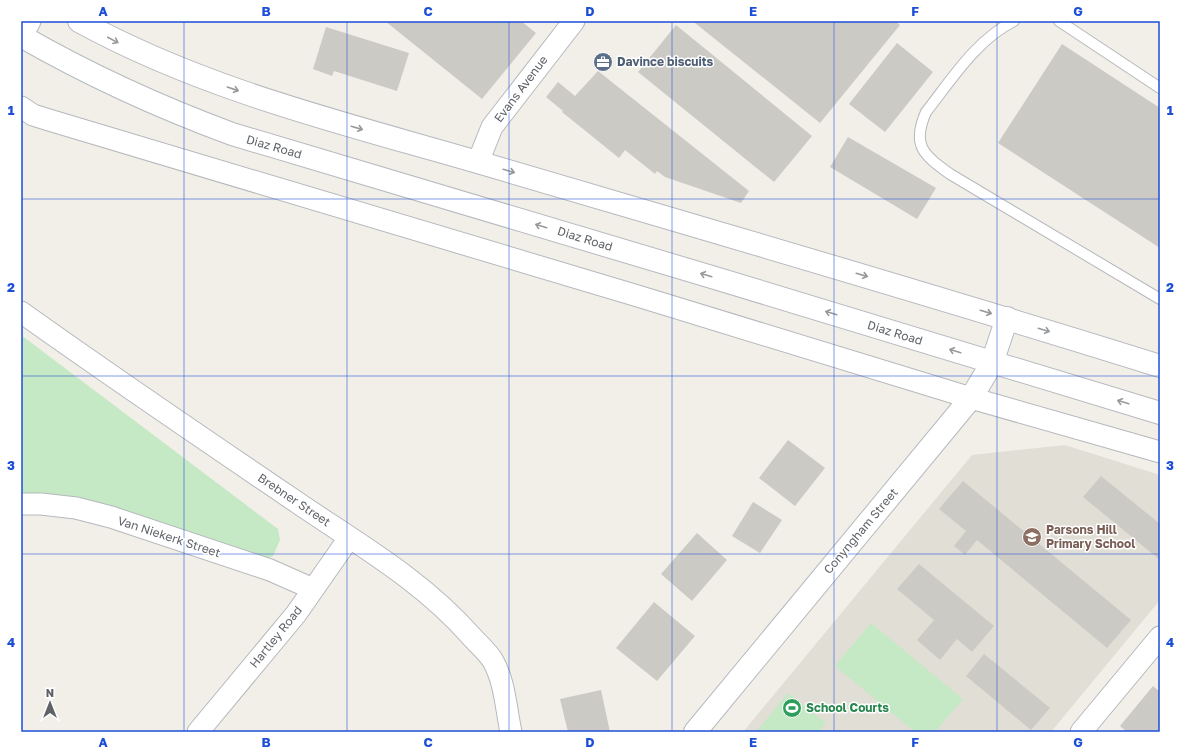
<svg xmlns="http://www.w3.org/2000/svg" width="1181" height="753" viewBox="0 0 1181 753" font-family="'Golos Text',sans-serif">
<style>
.education{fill:#e1ded6}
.green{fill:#c5e8c5}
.building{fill:#cccac5}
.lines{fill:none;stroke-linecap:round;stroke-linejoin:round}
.lane-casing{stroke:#b5b8bc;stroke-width:12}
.street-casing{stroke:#b5b8bc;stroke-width:23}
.secondary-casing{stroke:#b6babf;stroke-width:24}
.lane{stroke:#fff;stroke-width:10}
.street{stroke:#fff;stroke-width:21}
.secondary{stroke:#fff;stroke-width:22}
.oneway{stroke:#979a9d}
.grid{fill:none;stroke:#1d4ed8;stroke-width:1;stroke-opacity:0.55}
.labels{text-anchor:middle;stroke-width:3;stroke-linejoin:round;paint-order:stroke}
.service-label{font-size:12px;font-weight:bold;fill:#4e5e75;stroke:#fff;text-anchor:start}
.street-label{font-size:12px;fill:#5f6368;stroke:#fff}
.education-label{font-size:12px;font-weight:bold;fill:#785e54;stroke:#fff;text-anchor:start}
.leisure-label{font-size:12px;font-weight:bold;fill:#27864d;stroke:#fff;text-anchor:start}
.neatline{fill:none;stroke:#1d4ed8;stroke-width:1.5}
.grid-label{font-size:13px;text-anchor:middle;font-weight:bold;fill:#1d4ed8}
</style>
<rect width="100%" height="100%" fill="#f1efe8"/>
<path class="education" d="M1065 445 1160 475V600L1051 732H743L972 455Z"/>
<path class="green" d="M21 335 278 529 280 540 273 556 265 559 68 497 21 493Z
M871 623 963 699 935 732H915L835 666Z
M788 693 826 723 818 732H756Z"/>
<path class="building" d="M385 21H521L536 33 482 99Z
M696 21H895L900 25 820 123 695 23Z
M676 25 812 136 774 182 638 72Z
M326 27 409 53 397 91 334 71 332 76 313 69Z
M897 43 933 72 885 132 849 104Z
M1062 44 1160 108V248L998 143Z
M598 71 749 191 741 203 665 177 657 171 655 174 625 150 619 158 562 112 563 111 546 97 558 82 575 96Z
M848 137 936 188 917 219 830 167Z
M788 440 825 468 795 506 759 478Z
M1101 476 1160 524V560L1083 497Z
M963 481 1131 620 1107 648 977 540 965 555 954 546 966 531 939 509Z
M753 502 782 520 760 553 732 536Z
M697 533 727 560 692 601 661 574Z
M919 564 994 626 972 652 957 639 940 660 917 640 934 620 897 589Z
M654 602 695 636 657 681 616 648Z
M984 654 1050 708 1031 730 966 676Z
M1153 686 1160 692V732H1127L1120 726Z
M601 690 610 732H568L560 699Z"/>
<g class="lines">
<g class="lane-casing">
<path id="lane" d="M1014 21C976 40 952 79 926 112 911 146 924 155 950 174L1160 299
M1059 21 1160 88"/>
</g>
<g class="street-casing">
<path id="street" d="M21 38 30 21
M21 107 33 115 49 120 641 297 971 398 1160 452
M478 162 492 127 574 21
M21 312C112 377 205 440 298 503 358 544 422 580 471 636 478 644 488 652 493 661 505 682 506 709 511 732
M21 504H41L76 508 111 517 270 570 313 589
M198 732 296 614 349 538
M1081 732 1160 637"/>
</g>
<g class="secondary-casing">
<path id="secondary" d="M79 21C210 93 356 126 498 168 719 233 940 297 1160 366
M21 36C89 75 159 107 232 134L715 278 1160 413
M695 732 971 398 992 363 1007 318"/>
</g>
<use href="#lane" class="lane"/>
<use href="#street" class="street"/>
<use href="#secondary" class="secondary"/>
</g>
<defs><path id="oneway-shaft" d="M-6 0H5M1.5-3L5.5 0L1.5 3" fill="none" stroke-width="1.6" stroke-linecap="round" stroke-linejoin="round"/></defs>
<g class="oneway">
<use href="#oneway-shaft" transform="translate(113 40) rotate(28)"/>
<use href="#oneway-shaft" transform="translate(233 89) rotate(19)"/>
<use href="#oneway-shaft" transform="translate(357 128) rotate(16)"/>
<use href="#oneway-shaft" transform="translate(509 171) rotate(16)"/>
<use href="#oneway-shaft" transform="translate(541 226) rotate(-163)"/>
<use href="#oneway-shaft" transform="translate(706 275) rotate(-163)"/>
<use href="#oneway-shaft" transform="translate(862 275) rotate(16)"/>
<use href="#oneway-shaft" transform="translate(986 312) rotate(16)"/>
<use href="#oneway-shaft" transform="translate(831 313) rotate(-163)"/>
<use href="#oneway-shaft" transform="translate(1044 330) rotate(17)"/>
<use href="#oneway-shaft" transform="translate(955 351) rotate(-163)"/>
<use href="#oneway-shaft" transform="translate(1123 402) rotate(-163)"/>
</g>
<path class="grid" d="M184 21V732M347 21V732M509 21V732M672 21V732M834 21V732M997 21V732M21 199H1160M21 376H1160M21 554H1160"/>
<defs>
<g id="office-disc" transform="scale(1)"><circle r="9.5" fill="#5c6f8a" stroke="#fff"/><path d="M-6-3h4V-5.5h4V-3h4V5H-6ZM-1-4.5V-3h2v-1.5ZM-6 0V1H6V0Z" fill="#fff"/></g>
<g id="school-disc" transform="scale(1)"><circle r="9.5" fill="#8d6e63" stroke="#fff"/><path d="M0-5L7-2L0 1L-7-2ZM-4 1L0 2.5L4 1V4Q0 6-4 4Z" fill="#fff"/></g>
<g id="stadium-disc" transform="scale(1)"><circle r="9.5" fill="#2e9e5b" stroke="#fff"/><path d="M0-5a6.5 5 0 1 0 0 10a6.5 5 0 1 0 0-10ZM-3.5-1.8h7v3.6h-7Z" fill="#fff"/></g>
</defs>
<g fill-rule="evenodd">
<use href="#office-disc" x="603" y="62"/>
<use href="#school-disc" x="1032" y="537"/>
<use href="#stadium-disc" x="792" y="708"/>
</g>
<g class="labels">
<g class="service-label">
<text x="617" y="66">Davince biscuits</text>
</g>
<g class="street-label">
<text transform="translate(521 89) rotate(-53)" y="4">Evans Avenue</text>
<text transform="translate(274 147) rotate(16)" y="4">Diaz Road</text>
<text transform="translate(585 239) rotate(17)" y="4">Diaz Road</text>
<text transform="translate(895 333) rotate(17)" y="4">Diaz Road</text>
<text transform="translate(294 500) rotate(34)" y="4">Brebner Street</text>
<text transform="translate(861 531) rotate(-50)" y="4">Conyngham Street</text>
<text transform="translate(169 537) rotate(18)" y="4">Van Niekerk Street</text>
<text transform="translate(276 637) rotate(-51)" y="4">Hartley Road</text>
</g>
<g class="education-label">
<text x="1046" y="534">Parsons Hill<tspan x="1046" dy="14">Primary School</tspan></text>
</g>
<g class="leisure-label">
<text x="806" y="712">School Courts</text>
</g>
</g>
<rect width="1181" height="753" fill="none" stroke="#ffffff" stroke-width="44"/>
<g transform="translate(50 703)" stroke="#ffffff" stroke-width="3" paint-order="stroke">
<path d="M0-3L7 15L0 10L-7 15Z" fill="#5f6368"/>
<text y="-6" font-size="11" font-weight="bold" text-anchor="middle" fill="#5f6368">N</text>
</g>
<rect x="22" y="22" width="1137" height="709" class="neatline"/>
<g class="grid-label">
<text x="103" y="16">A</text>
<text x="266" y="16">B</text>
<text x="428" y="16">C</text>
<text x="590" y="16">D</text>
<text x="753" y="16">E</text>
<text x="915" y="16">F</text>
<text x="1078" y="16">G</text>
<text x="11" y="115">1</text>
<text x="1170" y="115">1</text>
<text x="11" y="292">2</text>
<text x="1170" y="292">2</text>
<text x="11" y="470">3</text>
<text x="1170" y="470">3</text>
<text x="11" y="647">4</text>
<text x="1170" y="647">4</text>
<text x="103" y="747">A</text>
<text x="266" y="747">B</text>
<text x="428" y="747">C</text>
<text x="590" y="747">D</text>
<text x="753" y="747">E</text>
<text x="915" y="747">F</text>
<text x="1078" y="747">G</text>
</g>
</svg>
